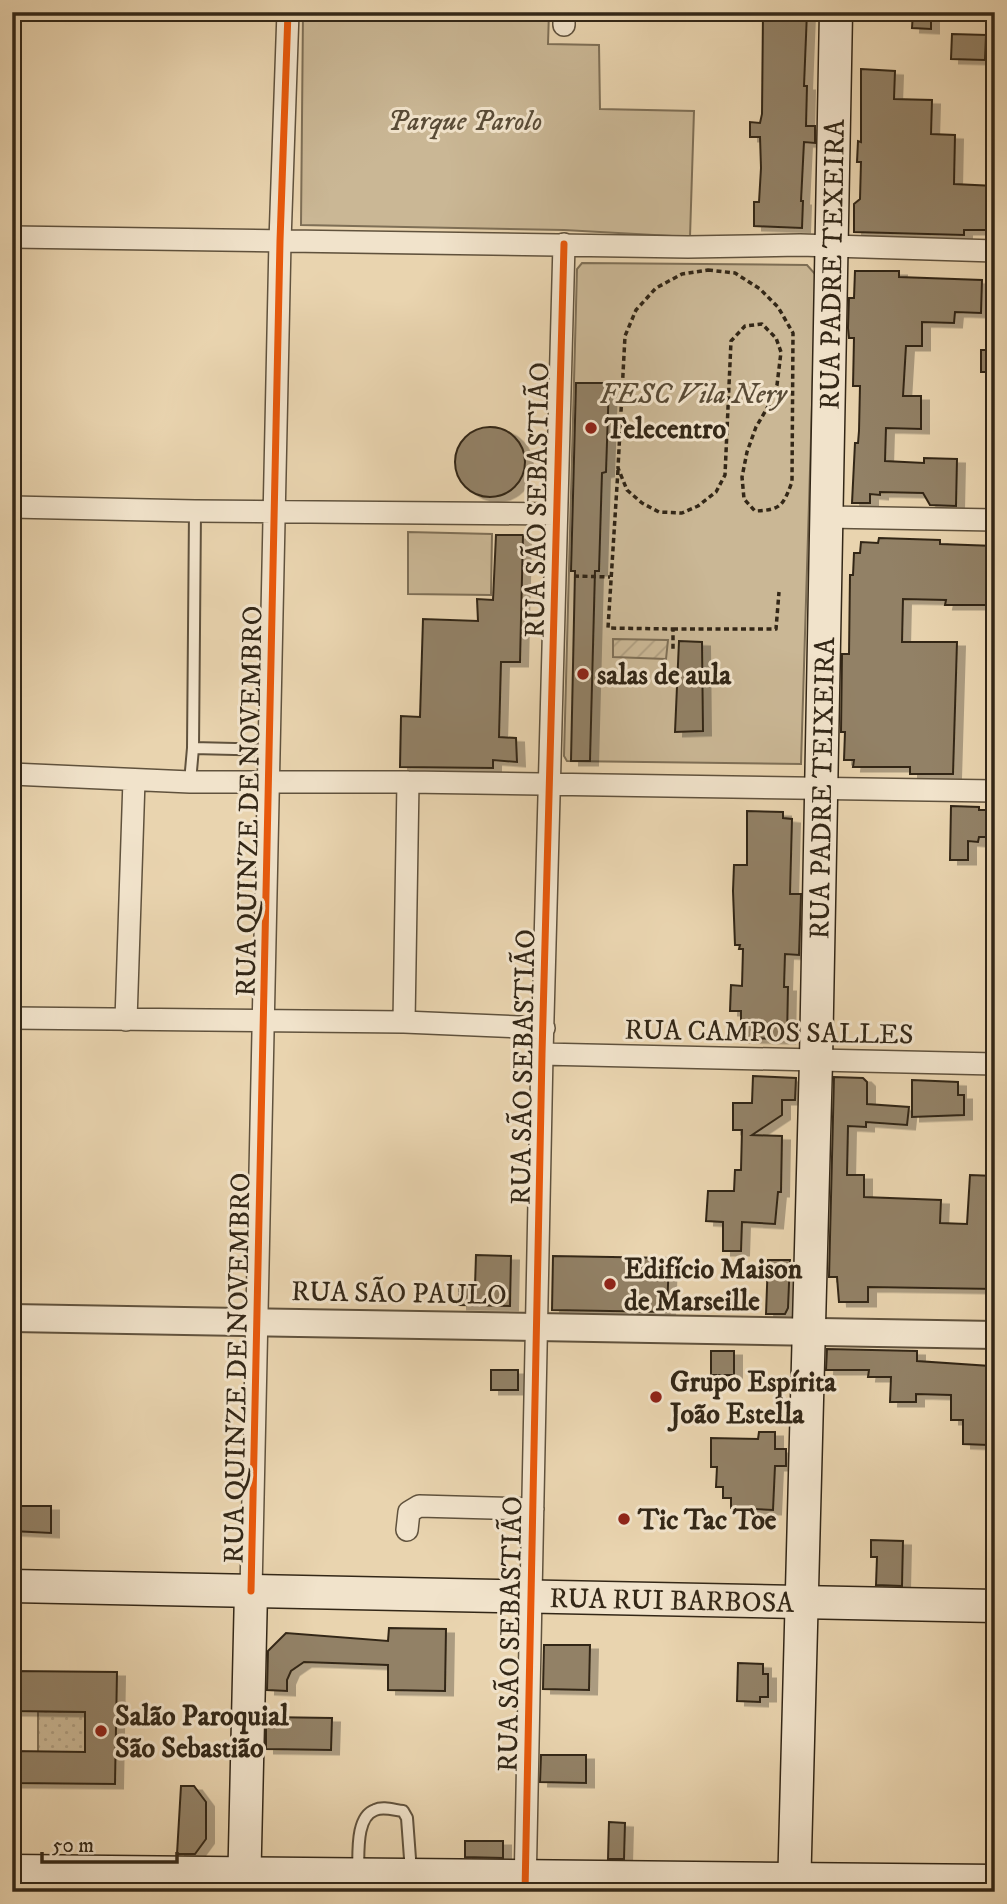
<svg xmlns="http://www.w3.org/2000/svg" width="1007" height="1904" viewBox="0 0 1007 1904" font-family="'IM FELL DW Pica',serif">
<style>
.grass{fill:url(#grass-dots);stroke:#7e6f56;stroke-width:2}
.park{fill:#cab795;stroke:#7e6f56;stroke-width:2}
.garden{fill:url(#garden-furrows);stroke:#7e6f56;stroke-width:2}
.building{fill:#928166;stroke:#332717;stroke-width:2;filter:url(#shadow)}
.lines{fill:none;stroke-linecap:round;stroke-linejoin:round}
.service-casing{stroke:#60523d;stroke-width:14}
.minor-casing{stroke:#60523d;stroke-width:24}
.tertiary-casing{stroke:#60523d;stroke-width:30}
.secondary-casing{stroke:#332717;stroke-width:35}
.path{stroke:#332717;stroke-width:3.5;stroke-dasharray:5 3.5;stroke-linecap:butt}
.service{stroke:#f1e3cb;stroke-width:10}
.minor{stroke:#f1e3cb;stroke-width:21}
.tertiary{stroke:#f1e3cb;stroke-width:26}
.secondary{stroke:#f1e3cb;stroke-width:32}
.cycleway-casing{stroke:#f1e3cb;stroke-width:11}
.cycleway{stroke:#e8590c;stroke-width:7}
.poi-dot{fill:#8f2418;stroke:#f1e3cb;stroke-width:2.5}
.labels{text-anchor:middle;stroke-width:6;stroke-linejoin:round;paint-order:stroke}
.park-label{font-size:28px;font-style:italic;fill:#594b36;stroke:#f1e3cb}
.street-label{font-size:28px;fill:#332717;stroke:#f1e3cb}
.poi-label{font-size:28px;font-weight:bold;fill:#332717;stroke:#f1e3cb;text-anchor:start}
</style>
<defs>
<pattern id="grass-dots" width="8" height="8" patternUnits="userSpaceOnUse" patternTransform="scale(1.75)"><rect width="8" height="8" fill="#cab795"/><path d="M2 2h.1M6 6h.1" fill="none" stroke="#ae9d80" stroke-width="1.8" stroke-linecap="round"/></pattern>
<pattern id="garden-furrows" width="10" height="10" patternUnits="userSpaceOnUse" patternTransform="scale(1.75)"><rect width="10" height="10" fill="#cab795"/><path d="M-1 1l2-2M0 10L10 0M9 11l2-2" fill="none" stroke="#ae9d80"/></pattern>
<filter id="shadow"><feDropShadow dx="8" dy="4.5" stdDeviation="0" flood-color="#0004"/></filter>
</defs>
<rect width="100%" height="100%" fill="#e9d4af"/>
<filter id="stains"><feTurbulence type="fractalNoise" baseFrequency=".00286" numOctaves="4"/><feColorMatrix values="0 0 0 0 .2 0 0 0 0 .09 0 0 0 0 .02 0 0 0 .5 -.17"/></filter>
<radialGradient id="worn" r=".72"><stop offset=".6" stop-color="#630" stop-opacity="0"/><stop offset="1" stop-color="#630" stop-opacity=".3"/></radialGradient>
<path class="grass" d="M38 1711 85 1712V1752H38Z"/>
<path class="park" d="M303 12H549L548 44 599 45 600 109 694 111 690 237 564 230 301 225Z
M582 263 807 265 816 275 801 764 567 761 564 756 577 269Z
M408 532 492 534 491 595 408 594Z"/>
<path class="garden" d="M613 639 668 640 666 659 613 657Z"/>
<path class="building" d="M763 12H807L804 86H807L806 126H815V143L804 142 801 201H803L802 228 754 226V202H759L761 168 760 137H750V122L760 123 762 114Z
M913 12H931V29L912 28Z
M952 34 986 35 985 60 951 59Z
M861 69 895 71 894 99 932 100 931 134 955 135 954 184 995 186V230H964V235L854 232V204L860 199 861 162H857L858 141 861 142Z
M855 271H899V277L982 280 981 313 955 312 954 323 922 322V346H906L903 396H921V429L886 428 885 461 924 463V458L957 459 956 506 930 505 923 493 880 492V495L870 494V503H852L855 443H858L859 431 860 386H853L854 338H849L848 328 849 298H854Z
M981 350H995V372H981Z
M576 383H609L606 472 602 473 599 571H595L590 761H571L575 571H571Z
M455 462a35 35 0 1 1 70 0a35 35 0 1 1-70 0Z
M496 535H523L520 662H501L499 737 516 738 517 762 493 760V768L400 767 401 716 420 717 423 619 478 621 477 599 493 600Z
M879 538 940 540V544L995 546V605H945L946 600 903 599 902 642H957L953 774H910V767H853L854 760H844L845 732H841L842 654H849L850 575H853L854 553H860L861 542 878 543Z
M679 641 702 642 703 731 675 732Z
M951 806 979 807V810H995V837H979L978 842 968 841V860H950Z
M747 811 783 812V818L792 819 790 894H801L799 955 785 954 784 987H788L787 1039 741 1038V1011H730L731 985 742 986 743 949H739L740 945H735L733 891 734 865H747Z
M753 1076 796 1078 795 1100H782V1115L752 1135 782 1136 781 1192H778L775 1224 742 1222 741 1251H723V1222L706 1221 708 1191H734L735 1170H741L742 1130H733V1103H752Z
M834 1077 863 1078 867 1082V1104L909 1107 907 1125 866 1122V1127L848 1126 847 1175H864V1197L941 1200 940 1223 967 1224 970 1175 995 1176V1289L868 1287V1302H839L837 1277H829Z
M912 1080 958 1082V1095H964V1115L912 1117Z
M476 1255 511 1256 510 1306 459 1305V1286H475Z
M553 1256 669 1258 667 1312 552 1310Z
M768 1260H790L788 1308 785 1314H766Z
M827 1349 917 1351V1361L990 1366 988 1445 963 1444V1420H951V1395L916 1394V1402H890L891 1377H868L869 1370H826Z
M711 1351H734V1375H711Z
M491 1370H518V1390H491Z
M759 1432H775V1449H786V1466H775L773 1510 731 1508V1498H723V1487H716L717 1467H711V1438L758 1439Z
M12 1506H51V1533L12 1531Z
M871 1540 903 1541 902 1586 876 1585 877 1557H871Z
M389 1628 446 1629 445 1691 388 1690V1665L304 1662 291 1671 287 1680V1691L267 1690 268 1651 286 1633 388 1641Z
M544 1645H590L589 1690 543 1689Z
M738 1663 763 1664V1674H768V1697H760V1702L737 1701Z
M12 1671 117 1672 115 1784 12 1783V1751L85 1752V1712L12 1711Z
M266 1717 332 1718 331 1750 266 1749Z
M541 1755H586V1783L540 1782Z
M181 1786H194L206 1802V1839L195 1854H177Z
M609 1822 625 1823 624 1859H608Z
M465 1841H503V1858L465 1857Z"/>
<g class="lines">
<g class="service-casing">
<path id="service" d="M193 748 195 511
M190 782 193 748 271 750
M358 1872C359 1855 355 1817 375 1810 383 1806 394 1810 403 1811L407 1818 411 1872"/>
</g>
<g class="minor-casing">
<path id="minor" d="M564 12V25
M12 237 688 247 800 245 995 251
M12 507 195 511 555 514
M827 517 995 520
M12 774 190 782H408L995 791
M12 1018 404 1022 544 1028
M126 1020 134 780
M404 1022 408 782
M542 1054 995 1064
M407 1530 409 1512 419 1506 533 1509
M251 1591 280 241 288 12
M525 1890 542 1054 564 244"/>
</g>
<g class="tertiary-casing">
<path id="tertiary" d="M12 1318 995 1335"/>
</g>
<g class="secondary-casing">
<g id="secondary">
<path id="s1" d="M12 1586 995 1606"/>
<path d="M12 1871 995 1881"/>
<path d="M244 1892 251 1591"/>
<path id="s2" d="M794 1892 816 1060 836 12"/>
</g>
</g>
<path class="path" d="M708 270 735 273 760 289 778 307 793 333 792 482C783 505 782 510 755 511L744 499 742 477 747 452 756 427 769 405 777 385 781 352 776 338 762 324 745 326 731 341 725 475 716 492 698 506 682 513 659 512 642 503 627 490 618 468 625 336 636 310 656 288 682 274Z
M618 470 608 628 673 629V651
M574 576 610 577
M673 629H776L779 592"/>
<use href="#service" class="service"/>
<use href="#minor" class="minor"/>
<use href="#tertiary" class="tertiary"/>
<use href="#secondary" class="secondary"/>
<g class="cycleway-casing">
<path id="cycleway" d="M251 1591 280 241 288 12
M525 1892 542 1054 564 244"/>
</g>
<use href="#cycleway" class="cycleway"/>
</g>
<g class="poi-dot">
<circle cx="591" cy="428" r="7"/>
<circle cx="583" cy="674" r="7"/>
<circle cx="610" cy="1284" r="7"/>
<circle cx="656" cy="1397" r="7"/>
<circle cx="624" cy="1519" r="7"/>
<circle cx="101" cy="1731" r="7"/>
</g>
<g class="labels">
<g class="park-label">
<text x="465" y="130">Parque Parolo</text>
<text x="693" y="403">FESC Vila Nery</text>
</g>
<g class="street-label">
<text dy="10" stroke="none"><textPath href="#s2" startOffset="1628">RUA PADRE TEXEIRA</textPath></text>
<text transform="translate(536 500) rotate(-89)" y="10">RUA SÃO SEBASTIÃO</text>
<text dy="10" stroke="none"><textPath href="#s2" startOffset="1104">RUA PADRE TEIXEIRA</textPath></text>
<text transform="translate(248 801) rotate(-89)" y="10">RUA QUINZE DE NOVEMBRO</text>
<text transform="translate(769 1031) rotate(1)" y="10">RUA CAMPOS SALLES</text>
<text transform="translate(522 1067) rotate(-89)" y="10">RUA SÃO SEBASTIÃO</text>
<text transform="translate(399 1292) rotate(1)" y="10">RUA SÃO PAULO</text>
<text transform="translate(236 1368) rotate(-89)" y="10">RUA QUINZE DE NOVEMBRO</text>
<text dy="10" stroke="none"><textPath href="#s1" startOffset="660">RUA RUI BARBOSA</textPath></text>
<text transform="translate(509 1634) rotate(-89)" y="10">RUA SÃO SEBASTIÃO</text>
</g>
<g class="poi-label">
<text x="605" y="438">Telecentro</text>
<text x="597" y="684">salas de aula</text>
<text x="624" y="1278">Edifício Maison<tspan x="624" dy="32">de Marseille</tspan></text>
<text x="670" y="1391">Grupo Espírita<tspan x="670" dy="32">João Estella</tspan></text>
<text x="638" y="1529">Tic Tac Toe</text>
<text x="115" y="1725">Salão Paroquial<tspan x="115" dy="32">São Sebastião</tspan></text>
</g>
</g>
<rect width="1007" height="1904" fill="none" stroke="#e9d4af" stroke-width="42"/>
<rect x="14" y="14" width="979" height="1876" fill="none" stroke="#332717" stroke-width="3.5"/>
<rect x="21" y="21" width="965" height="1862" fill="none" stroke="#332717" stroke-width="2"/>
<path d="M42 1852v10h135v-10" fill="none" stroke="#332717" stroke-width="3.5"/>
<text x="52" y="1852" font-size="21" fill="#332717" stroke="#f1e3cb" stroke-width="5" paint-order="stroke">50 m</text>
<rect width="100%" height="100%" filter="url(#stains)"/>
<rect width="100%" height="100%" fill="url(#worn)"/>
</svg>
